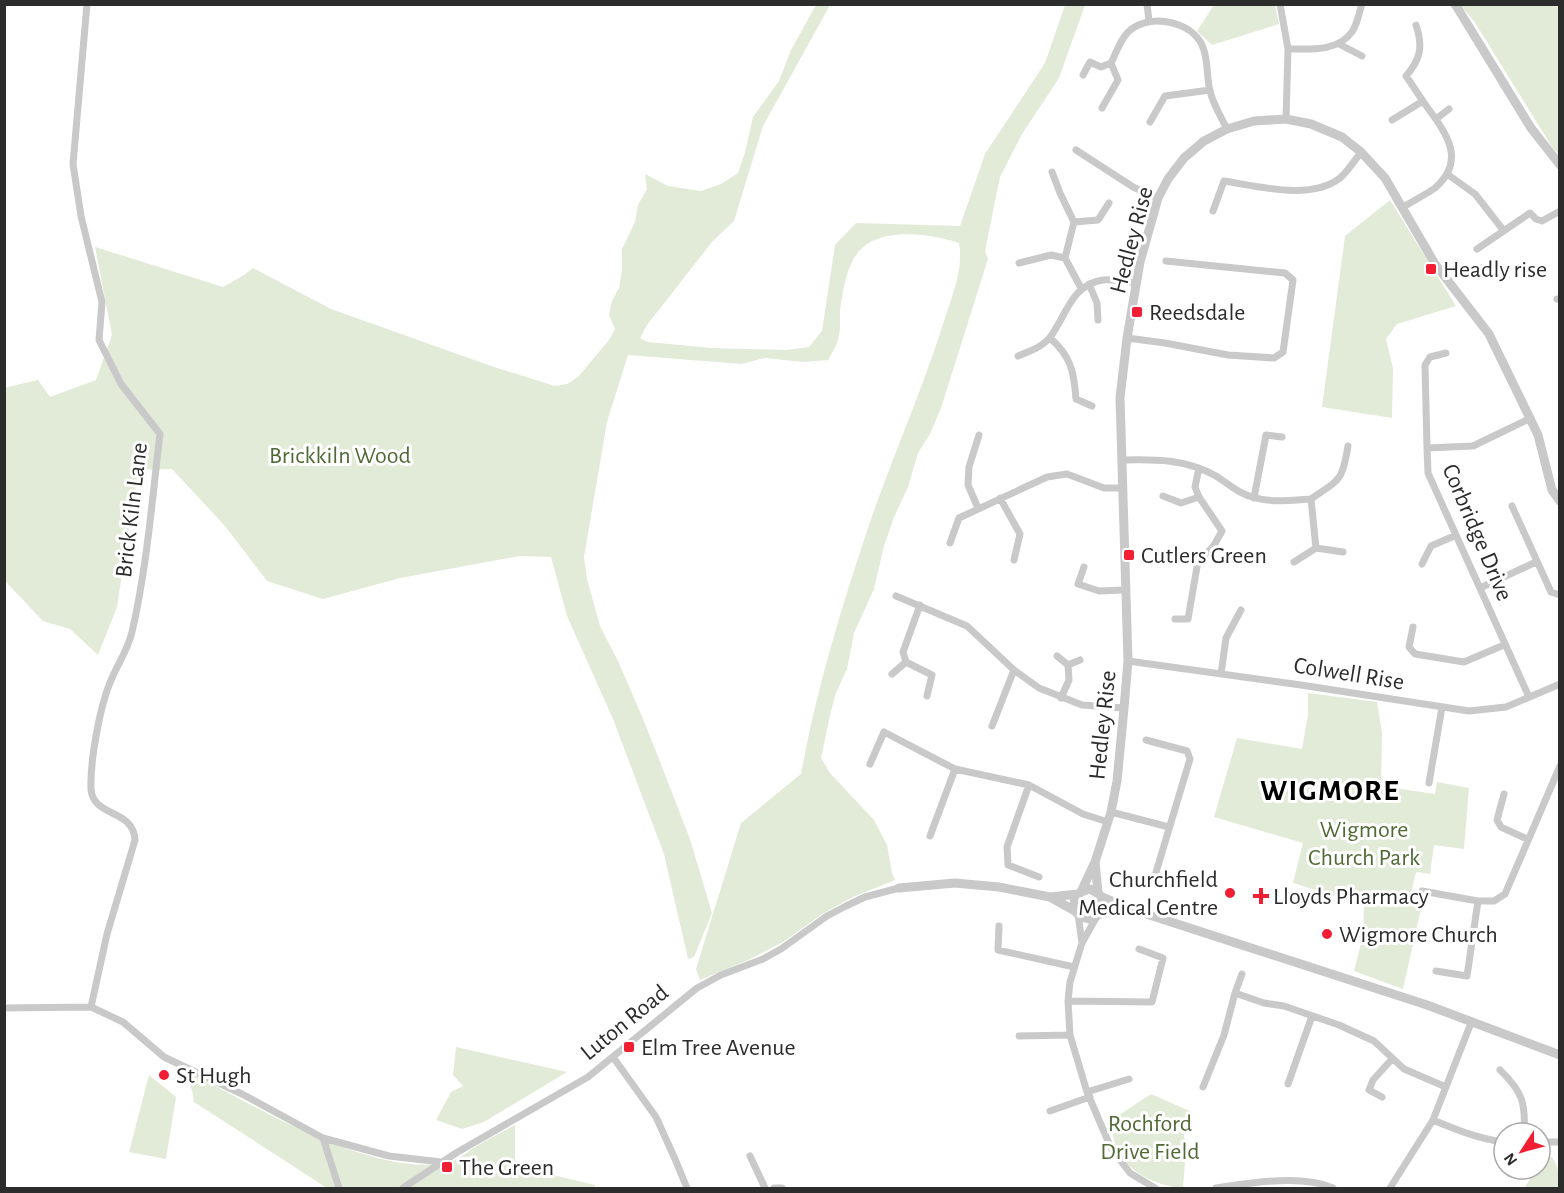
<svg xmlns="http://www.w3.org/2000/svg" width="1564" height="1193" viewBox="0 0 1564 1193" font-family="'Alegreya Sans',sans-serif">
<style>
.green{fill:#e2ebd7}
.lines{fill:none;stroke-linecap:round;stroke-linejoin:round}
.minor{stroke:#c9c9c9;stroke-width:7}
.tertiary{stroke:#c9c9c9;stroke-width:9}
.poi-dot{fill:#f21e33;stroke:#fff;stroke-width:2}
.labels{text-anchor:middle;stroke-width:6;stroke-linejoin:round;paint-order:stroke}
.street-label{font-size:24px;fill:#2c2c2c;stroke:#fff}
.poi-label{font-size:24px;fill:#2c2c2c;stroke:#fff;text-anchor:start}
.park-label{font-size:24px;fill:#506a36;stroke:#fff}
.district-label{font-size:30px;font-weight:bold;letter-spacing:1.5px;fill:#000;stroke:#fff}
</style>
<rect width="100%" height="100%" fill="#fff"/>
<path class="green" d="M816 5H830L763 126 734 221 712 242 647 325 640 338 647 342 712 348 786 350 809 347 822 331 835 245 856 223 960 226 985 154 1045 63 1065 5H1085L1059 78 1022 134 1000 177 985 251 988 259 941 408 930 434 918 453 908 487 894 517 884 546 874 589 854 633 847 669 836 693 831 711 821 758 830 773 874 820 887 845 892 873 895 880 853 897 824 913 783 942 746 961 700 980 696 969 741 823 801 774C816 690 841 609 868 528 892 457 923 389 945 318 952 295 964 268 959 243 933 234 885 227 862 248 848 261 844 285 841 303 839 314 841 325 839 335 838 344 832 353 828 360L804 362 764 358 742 364 628 355 607 422 584 557 587 579 600 626 619 663 646 726 690 839 712 913 694 957 688 959 664 854 613 719 567 616 551 557 520 556 400 578 323 599 267 581 225 526 172 469 138 470 117 607 98 655 70 629 43 621 6 582 4 388 38 380 50 397 96 380 112 335 95 247 223 287 244 275 253 268 331 309 491 366 555 386 567 384 578 377 609 340 615 329 609 315 612 301 619 288 622 270V249L635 222 638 205 647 189 645 174 668 186 701 191 721 184 738 173 745 152 753 117 779 81 791 50Z
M1214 5H1275L1279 24 1212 45 1197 31Z
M1460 5H1559V155L1552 147 1474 21Z
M1390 200 1456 306 1397 324 1386 339 1393 368 1392 418 1322 407 1345 236Z
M1308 693 1377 702 1382 733 1381 786 1435 794 1437 782 1469 788 1464 849 1434 845 1430 874 1417 872 1415 875 1411 895 1412 901 1422 904 1403 989 1354 971 1363 936 1364 905 1293 883 1303 843 1214 817 1237 738 1302 749 1308 715Z
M456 1047 567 1072 484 1122 462 1129 436 1120 451 1092 463 1086 453 1075Z
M149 1075 176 1097 166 1159 129 1152Z
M189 1075 199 1077C259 1109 383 1182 452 1161 460 1159 468 1151 475 1147 488 1139 502 1132 515 1125V1166L595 1185V1188H327L194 1102 192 1090 187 1080Z
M1151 1094 1192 1112 1184 1135 1186 1149 1183 1188C1156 1186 1125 1172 1115 1144 1113 1137 1112 1129 1110 1121Z
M1552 1157C1559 1168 1560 1176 1559 1188H1524L1537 1169H1540L1541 1158Z"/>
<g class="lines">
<path class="minor" d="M87 4 73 164 81 216 102 302 99 340 121 384 160 434C152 500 147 567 132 632 128 649 119 662 112 678 100 704 90 761 91 789 93 818 133 808 135 840L107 934 91 1007
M1147 4 1149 21
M1280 4 1288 49
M1339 44 1362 56
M1083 75 1090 62 1101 67 1111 63C1117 51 1122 35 1133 28 1154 14 1191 22 1202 45 1209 60 1206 76 1210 91 1213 104 1221 117 1227 129
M1102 108 1118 80 1111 63
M1286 119 1288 49C1310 49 1337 52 1352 32 1357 25 1359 13 1362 4
M1436 119 1449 109
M1392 120 1423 101
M1150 122 1165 96 1210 90
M1076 150 1133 187 1158 198
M1052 172 1060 193 1074 222 1065 258 1081 288
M1447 174 1475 194 1504 231
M1403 207C1413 201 1425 195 1435 188 1467 160 1446 133 1427 107 1420 97 1413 86 1406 76 1421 59 1423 46 1416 25
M1213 211 1224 181C1257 186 1311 201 1340 178 1348 171 1355 160 1361 152
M1074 222 1098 220 1109 203
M1477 249 1530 213 1536 219 1542 221 1560 211
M1019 263 1051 255 1065 258
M1089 284 1097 303 1098 320
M1557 299 1560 300
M1050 338C1071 356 1074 372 1076 399L1092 406
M1127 338 1165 343 1228 355 1274 358 1283 352 1293 280 1285 273 1166 261
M1018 356C1030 351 1043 347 1051 336 1067 314 1071 285 1103 280 1114 279 1126 282 1137 283
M1427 448 1425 365 1430 357 1446 353
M1122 460C1155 459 1186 459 1216 476 1229 484 1240 495 1256 498 1273 503 1293 500 1311 499
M1163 496 1181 503 1199 497
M1000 498 1020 534 1014 560
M1254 498 1266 435 1282 437
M1311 499 1316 548 1343 552
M1311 499C1340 479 1342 482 1348 446
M1512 506 1551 592 1560 595
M978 508 968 485 969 467 979 435
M950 543 959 518 1047 477 1067 474 1104 488H1122
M1294 562 1316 548
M1422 564 1431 546 1454 536
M1084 567 1078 584 1099 591 1124 590
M1480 588 1536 562
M896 596 967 626 1014 670 1039 688 1082 705 1124 708
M920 605 903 652 906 662 932 675 927 696
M1175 619H1188L1198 561 1213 547 1222 531 1199 497 1195 487 1199 468
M1413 627 1409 647 1415 654 1464 662 1504 645
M1057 656 1068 665
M1128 661 1301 685 1469 711 1506 707 1560 684
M892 674 906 662
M1221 674 1226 638 1241 610
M1529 697 1428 473 1427 448 1473 446 1531 418
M1061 698 1069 680 1068 665 1080 660
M992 726 1014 670
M1146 740 1187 751 1190 759 1154 879
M870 764 884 732 955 769 1029 785 1083 814 1108 822
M1429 783 1442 707
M1029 785 1007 847 1008 865 1039 877
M1504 794 1497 820 1501 827 1527 839
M1111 812 1169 827
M930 836 955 769
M1422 891 1478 901H1494L1505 894 1560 766
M1078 914 1082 943
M1097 916 1082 943 1070 982 1068 1001 1070 1035 1087 1092 1111 1148 1130 1173 1155 1188
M999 926 998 950 1074 967
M1436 971 1467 976 1478 901
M1235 993 1242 974
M1068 1001 1152 1002 1163 958 1139 949
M4 1008 91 1007 123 1022 164 1057 242 1094 323 1138 389 1156 441 1162
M1019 1036 1070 1035
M613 1057 656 1117 675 1159 687 1188
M1500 1070C1522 1091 1526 1103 1524 1133
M1288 1084 1312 1016
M1203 1087 1224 1035 1235 993 1264 1003 1284 1006 1339 1025 1374 1041 1404 1069 1446 1087
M1087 1092 1129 1079
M1382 1097 1369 1090 1373 1080 1392 1059
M1050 1111 1090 1097
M1433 1120C1457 1130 1479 1139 1504 1142
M323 1138 339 1188
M1540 1142H1560
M750 1156 765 1188
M403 1188 456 1153 588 1077 697 988 721 975 763 959 781 949 827 916 846 906 865 897 899 888
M774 1188H782
M1216 1188C1250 1183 1302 1174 1333 1188
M1390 1188 1433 1120 1471 1023"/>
<path class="tertiary" d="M1455 4 1531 128 1560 165
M1095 862 1098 893
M899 888 955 883 999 887 1050 897 1078 894
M1081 892 1090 889 1100 895 1104 906 1097 916 1089 919 1081 917 1075 911 1074 904 1075 897 1081 892 1095 862 1111 812 1117 781 1124 708 1128 661 1120 398 1127 338 1140 262 1158 198 1168 179 1184 158 1204 141 1227 129 1254 121 1286 119 1311 124 1342 137 1361 152 1385 178 1435 264 1489 334 1538 435 1552 490 1560 501
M1050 897 1075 911
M1102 897 1128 908 1427 1005 1560 1055
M1100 914 1128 908"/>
</g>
<g class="poi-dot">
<rect x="1425" y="263" width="12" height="12" rx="3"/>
<rect x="1131" y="306" width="12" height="12" rx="3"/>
<rect x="1123" y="549" width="12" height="12" rx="3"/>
<circle cx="1230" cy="893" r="6"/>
<path d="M1258 887h6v6h6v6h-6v6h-6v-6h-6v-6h6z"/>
<circle cx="1327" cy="934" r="6"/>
<rect x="623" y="1041" width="12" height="12" rx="3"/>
<circle cx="164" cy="1075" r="6"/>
<rect x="441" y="1161" width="12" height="12" rx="3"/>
</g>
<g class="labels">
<g class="street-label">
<text transform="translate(1131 240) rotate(-75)" y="8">Hedley Rise</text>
<text transform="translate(131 510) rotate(-83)" y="8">Brick Kiln Lane</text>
<text transform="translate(1478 532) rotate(67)" y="8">Corbridge Drive</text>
<text transform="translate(1349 673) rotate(9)" y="8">Colwell Rise</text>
<text transform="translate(1102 725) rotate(-84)" y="8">Hedley Rise</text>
<text transform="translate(624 1022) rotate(-39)" y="8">Luton Road</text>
</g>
<g class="poi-label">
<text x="1443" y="277">Headly rise</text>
<text x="1149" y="320">Reedsdale</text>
<text x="1141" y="563">Cutlers Green</text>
<text x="1218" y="887" text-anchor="end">Churchfield<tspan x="1218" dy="28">Medical Centre</tspan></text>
<text x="1273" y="904">Lloyds Pharmacy</text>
<text x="1339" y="942">Wigmore Church</text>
<text x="641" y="1055">Elm Tree Avenue</text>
<text x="176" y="1083">St Hugh</text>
<text x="459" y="1175">The Green</text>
</g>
<g class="park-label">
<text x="340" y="463">Brickkiln Wood</text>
<text x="1364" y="837">Wigmore<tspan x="1364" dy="28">Church Park</tspan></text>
<text x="1150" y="1131">Rochford<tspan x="1150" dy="28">Drive Field</tspan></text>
</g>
<g class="district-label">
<text x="1330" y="800">WIGMORE</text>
</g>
</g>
<rect width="1564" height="1193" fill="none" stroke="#2c2c2c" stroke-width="12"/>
<g transform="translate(1522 1151) rotate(234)"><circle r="28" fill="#ffffff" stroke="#ababab" stroke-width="1.5"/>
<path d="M0-4.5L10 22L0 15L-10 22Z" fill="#f21e33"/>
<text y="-9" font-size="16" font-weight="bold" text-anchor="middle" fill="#2c2c2c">N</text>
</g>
</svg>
